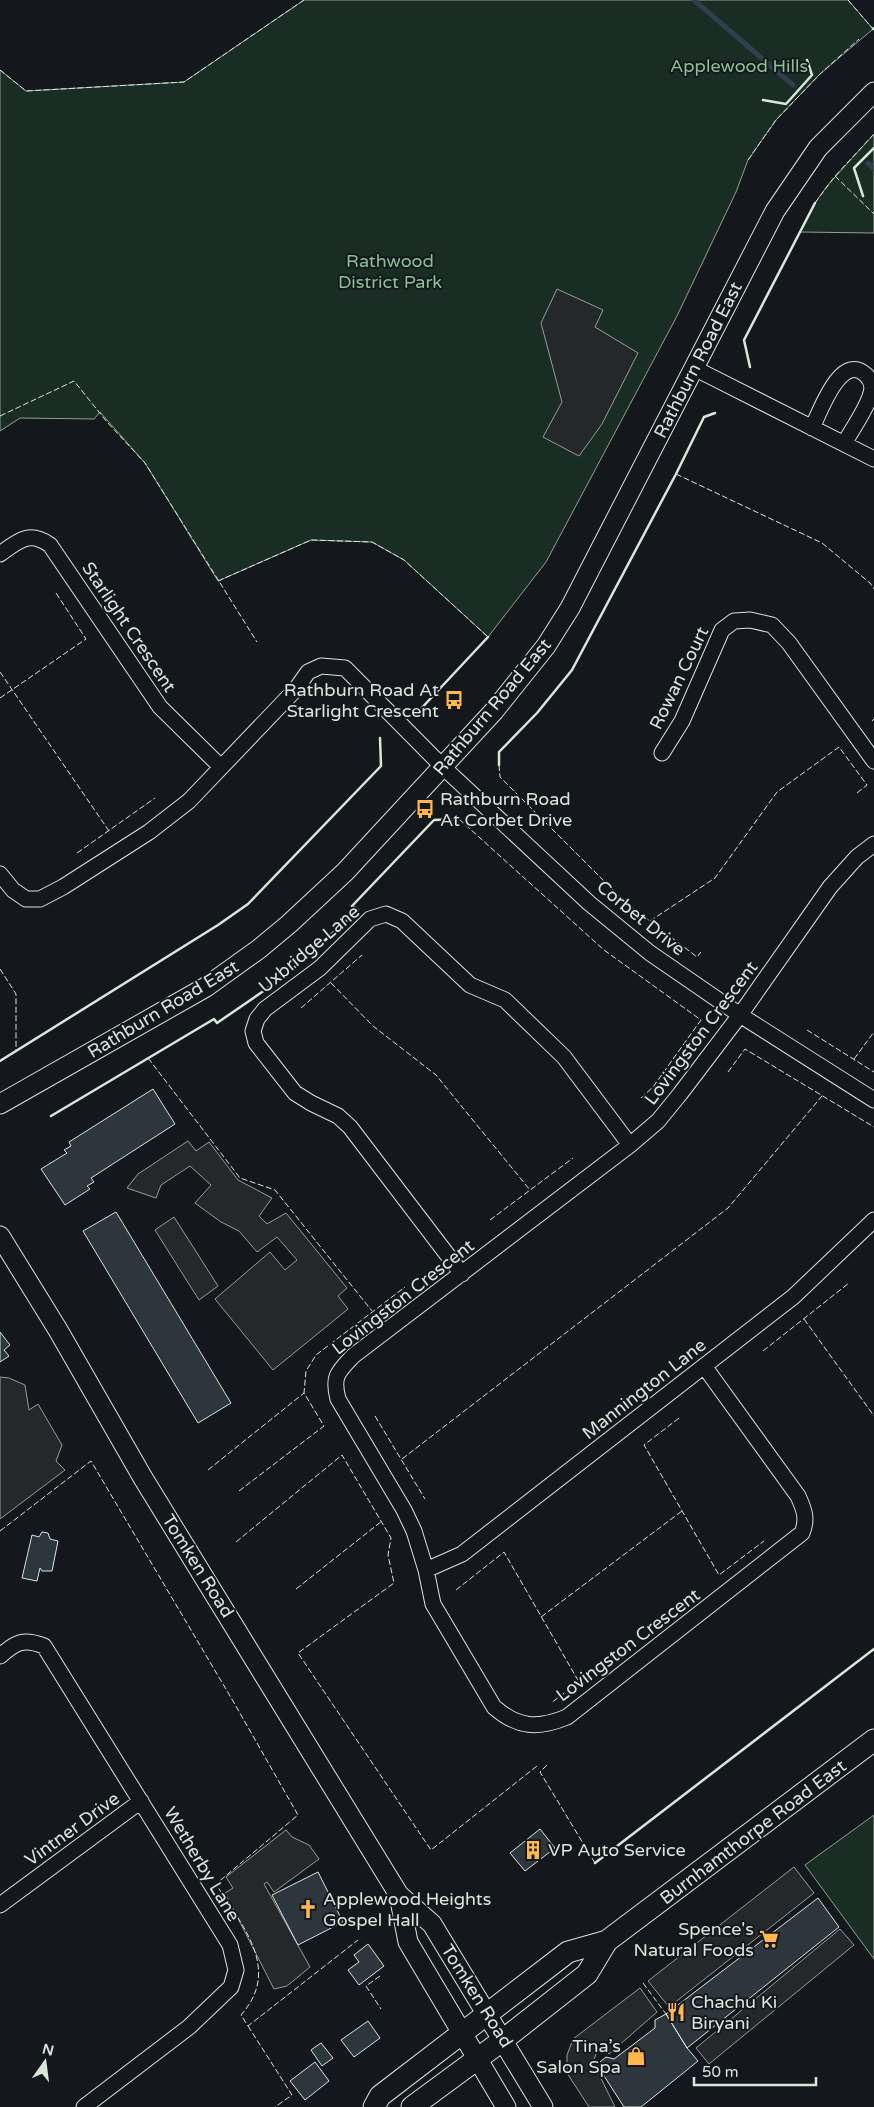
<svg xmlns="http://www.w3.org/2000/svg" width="874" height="2107" viewBox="0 0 874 2107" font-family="'Varela Round',sans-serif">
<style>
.green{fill:#1a2d24;stroke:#939e99}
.parking{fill:#24282b;stroke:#939e99}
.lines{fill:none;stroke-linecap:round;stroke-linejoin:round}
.stream{stroke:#2f3f4d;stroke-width:5}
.building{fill:#2c363c;stroke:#d8e6dc}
.minor-casing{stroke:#d8e6dc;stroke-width:17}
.tertiary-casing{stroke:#d8e6dc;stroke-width:21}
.secondary-casing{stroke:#d8e6dc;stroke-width:23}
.minor{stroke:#14181c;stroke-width:15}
.tertiary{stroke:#14181c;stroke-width:19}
.secondary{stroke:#14181c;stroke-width:21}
.fence{stroke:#d8e6dc;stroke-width:1;stroke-dasharray:6 2.5;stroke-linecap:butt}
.wall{stroke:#d8e6dc;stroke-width:2.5}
.labels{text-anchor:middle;stroke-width:4;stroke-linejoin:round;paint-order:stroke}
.park-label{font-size:18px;fill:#8ac095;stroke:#14181c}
.street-label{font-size:18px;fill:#d8e6dc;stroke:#14181c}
.poi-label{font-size:18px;fill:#d8e6dc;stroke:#14181c;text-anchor:start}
</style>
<rect width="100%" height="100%" fill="#14181c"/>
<path class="green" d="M304 0H848L873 29 820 74 776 120 748 160 736 192 677 316 546 562 488 637 404 560 372 542 311 540 218 581 145 463 100 412 94 419 20 418 0 431V70L26 91 184 82Z
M874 134V233L800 232 815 203 827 186Z
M874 1815V1959L805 1865Z"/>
<path class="parking" d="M557 289 603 310 595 327 638 353 602 424 579 456 543 437 562 402 541 323Z
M188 1141 196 1151 209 1142 238 1180 272 1198 259 1216 267 1224 286 1213 347 1288 338 1296 348 1309 273 1370 215 1299 270 1252 285 1270 297 1260 277 1237 257 1252 239 1231 221 1222 195 1203 211 1185 190 1166 161 1185 156 1198 127 1188 138 1174Z
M174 1217 218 1286 199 1300 155 1230Z
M0 1377 9 1378 25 1385 29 1410 38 1404 62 1445 56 1461 65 1470 0 1519Z
M286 1830 292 1837 309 1845 319 1859 274 1892 267 1882 264 1884 310 1967 287 1986 274 1989 225 1893 233 1888 226 1877Z
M794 1867 814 1893 669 2007 648 1981Z
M840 1929 854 1945 709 2064 696 2048Z
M640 1988 657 2012 609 2054 600 2044 593 2062 615 2107H589L567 2073V2055L573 2039Z"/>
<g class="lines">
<path class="stream" d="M694 0 793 85
M868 163 874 169"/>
</g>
<path class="building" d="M153 1089 175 1124 91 1178 94 1182 87 1186 90 1189 65 1205 41 1169 67 1153 64 1150 71 1146 69 1142Z
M116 1212 231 1403 198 1423 83 1231Z
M0 1332 10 1345 4 1350 9 1356 0 1362Z
M42 1532 48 1533 50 1539 58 1541 52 1571H42L40 1568 37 1581 22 1578 32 1535 39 1537Z
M540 1829 555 1848 525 1871 510 1853Z
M318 1872 343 1922 298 1945 272 1895Z
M818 1898 839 1927 687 2048 666 2014Z
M368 1944 384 1966 359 1985 348 1970 359 1962 354 1955Z
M666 2014 687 2048 698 2061 641 2107H624L599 2068 600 2062 606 2057 614 2059 655 2028V2020Z
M368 2021 380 2038 354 2057 341 2040Z
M321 2043 333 2058 322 2066 311 2050Z
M315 2062 329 2081 305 2100 290 2081Z"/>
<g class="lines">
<g class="minor-casing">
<path id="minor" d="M694 368 874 459
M812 428C820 412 841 351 866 375 871 380 873 387 871 393 867 409 852 429 844 444
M0 554C18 541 29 530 50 545L160 707 221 767
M662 753 682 721 722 630 734 621 750 620 772 625 789 643 874 761
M0 874 13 890 26 899H40L63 887 149 832 189 801 296 689 308 672 321 666 345 668 443 767 589 903 650 953 740 1015 874 1100
M462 1274 350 1127 338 1116 311 1103 295 1093 256 1043 253 1031 257 1019 265 1009 320 968 370 919 386 914 402 921 470 985 505 1000 564 1057 630 1145
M704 1366 798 1496C804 1509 808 1519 802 1533L567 1717C538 1729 518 1728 494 1707L433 1604 426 1570 414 1531 404 1510 338 1399C332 1376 338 1372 353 1356L630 1145 658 1121 680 1094 740 1015 830 887 857 857 874 844
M426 1570 462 1554 793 1297 874 1220
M0 1656C16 1642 23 1638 44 1646L230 1945 236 1970 231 1987 189 2027 84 2107
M0 1905 141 1801"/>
</g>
<g class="tertiary-casing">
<path id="tertiary" d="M0 1104 206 987 259 949 289 924 345 872 494 711 546 646 570 608 775 211 818 148 874 92
M0 1236 58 1330 143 1478 399 1895 432 1924 543 2107
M399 1895 408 1942 506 2107"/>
</g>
<g class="secondary-casing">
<path id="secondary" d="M374 2107 380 2096 568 1952 607 1941
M412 2107 503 2040 587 1974 607 1941 874 1740"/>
</g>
<use href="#minor" class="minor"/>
<use href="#tertiary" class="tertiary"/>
<use href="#secondary" class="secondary"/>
<path class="fence" d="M848 0 873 29
M0 70 26 91 184 82 304 0
M748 160 776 120 820 74 859 39
M835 176 874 214
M815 203 835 176 874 134
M0 416 74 381 107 422 145 463 257 642
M676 474 822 543 870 583 874 589
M218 581 311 540 372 542 404 560 488 637
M0 672 109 831
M0 698 86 639 56 593
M872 721 874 719
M499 765 500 777 625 902 697 957 701 952
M459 819 604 950 701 1020 653 1087 641 1098
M77 853 155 798
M650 921 715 878 777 792 839 747 867 785 857 793
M0 969 16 994V1051
M331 983 373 1026 436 1075 530 1190
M301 1008 362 955
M807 1030 874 1072
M148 1058 240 1178 275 1190 372 1311
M854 1059 874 1032
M728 1072 745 1049 874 1127
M490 1220 573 1158
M804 1319 874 1416
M763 1351 849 1283
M375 1416 425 1499
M679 1418 644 1445 719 1575 764 1541
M402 1459 728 1208 822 1096
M208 1470 304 1393
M239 1491 324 1426 304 1393 306 1371 316 1355 405 1287
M0 1531 91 1461 233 1701 298 1815 216 1884C242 1926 282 1969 241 2015L248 2026 358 1940
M236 1542 342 1455 391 1538 388 1555 394 1583 298 1653 431 1850 537 1766
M296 1589 382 1521
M456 1590 504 1552 579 1682 551 1703
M541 1617 682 1511
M547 1765 540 1772 595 1863
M380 1976 366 1986 381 2009
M643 1983 666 2014
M248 2026 292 2095 275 2107"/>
<path class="wall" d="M873 29 874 28
M763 100 786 104 812 75 807 60
M863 196 854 168 874 148
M750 367 744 340 815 203
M417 713 488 637
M499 765V752L537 713 572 670 676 474 704 417 715 413
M0 1061 218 925 248 904 381 766 380 738
M51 1116 214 1019 217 1023 278 981 309 955 358 910 352 906 434 820 459 819
M595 1863 874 1649"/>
</g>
<defs>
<g id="bus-bare" transform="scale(1.5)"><path d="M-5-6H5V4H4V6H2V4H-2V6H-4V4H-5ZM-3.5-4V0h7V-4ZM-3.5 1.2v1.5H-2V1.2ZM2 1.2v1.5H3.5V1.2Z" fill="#ffb74d" stroke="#14181c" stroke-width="2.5" paint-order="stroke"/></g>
<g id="building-bare" transform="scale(1.5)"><path d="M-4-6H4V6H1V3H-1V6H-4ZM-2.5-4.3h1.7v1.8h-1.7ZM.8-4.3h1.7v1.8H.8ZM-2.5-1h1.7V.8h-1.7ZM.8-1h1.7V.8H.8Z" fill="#ffb74d" stroke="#14181c" stroke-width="2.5" paint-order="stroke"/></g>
<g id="church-bare" transform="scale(1.5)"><path d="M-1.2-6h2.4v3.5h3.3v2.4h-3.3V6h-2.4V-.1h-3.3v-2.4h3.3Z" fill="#ffb74d" stroke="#14181c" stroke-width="2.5" paint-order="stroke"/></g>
<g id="supermarket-bare" transform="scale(1.5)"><path d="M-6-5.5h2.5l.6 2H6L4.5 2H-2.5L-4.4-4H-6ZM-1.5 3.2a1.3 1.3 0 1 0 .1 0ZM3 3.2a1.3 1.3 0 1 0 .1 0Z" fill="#ffb74d" stroke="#14181c" stroke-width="2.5" paint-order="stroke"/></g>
<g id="restaurant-bare" transform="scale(1.5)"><path d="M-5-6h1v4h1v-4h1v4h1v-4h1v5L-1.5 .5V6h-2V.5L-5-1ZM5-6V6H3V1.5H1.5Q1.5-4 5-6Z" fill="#ffb74d" stroke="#14181c" stroke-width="2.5" paint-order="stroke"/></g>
<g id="shop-bare" transform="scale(1.5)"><path d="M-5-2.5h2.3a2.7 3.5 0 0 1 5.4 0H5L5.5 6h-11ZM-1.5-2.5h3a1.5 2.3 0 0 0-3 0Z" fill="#ffb74d" stroke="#14181c" stroke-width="2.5" paint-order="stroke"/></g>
</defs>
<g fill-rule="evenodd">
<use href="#bus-bare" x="454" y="700"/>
<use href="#bus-bare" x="425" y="809"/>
<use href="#building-bare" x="533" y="1850"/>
<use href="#church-bare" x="308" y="1909"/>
<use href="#supermarket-bare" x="769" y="1939"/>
<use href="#restaurant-bare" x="676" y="2012"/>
<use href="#shop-bare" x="636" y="2056"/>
</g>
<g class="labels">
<g class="park-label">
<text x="739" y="72">Applewood Hills</text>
<text x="390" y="267">Rathwood<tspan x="390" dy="21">District Park</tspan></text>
</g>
<g class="street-label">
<text transform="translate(698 360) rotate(-63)" y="6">Rathburn Road East</text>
<text transform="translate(129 627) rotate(56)" y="6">Starlight Crescent</text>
<text transform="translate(679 678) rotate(-64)" y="6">Rowan Court</text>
<text transform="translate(492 707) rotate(-50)" y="6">Rathburn Road East</text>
<text transform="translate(641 918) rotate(39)" y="6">Corbet Drive</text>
<text transform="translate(309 949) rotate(-40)" y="6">Uxbridge Lane</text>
<text transform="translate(163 1009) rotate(-31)" y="6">Rathburn Road East</text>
<text transform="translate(701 1033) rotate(-53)" y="6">Lovingston Crescent</text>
<text transform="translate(403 1297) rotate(-38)" y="6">Lovingston Crescent</text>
<text transform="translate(644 1389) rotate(-38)" y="6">Mannington Lane</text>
<text transform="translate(198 1566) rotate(58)" y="6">Tomken Road</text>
<text transform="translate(628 1645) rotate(-37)" y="6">Lovingston Crescent</text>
<text transform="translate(72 1829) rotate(-36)" y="6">Vintner Drive</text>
<text transform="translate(753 1832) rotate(-37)" y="6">Burnhamthorpe Road East</text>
<text transform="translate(202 1864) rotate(59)" y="6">Wetherby Lane</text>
<text transform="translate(477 1996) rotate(58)" y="6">Tomken Road</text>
</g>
<g class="poi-label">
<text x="439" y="696" text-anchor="end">Rathburn Road At<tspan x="439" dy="21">Starlight Crescent</tspan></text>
<text x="440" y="805">Rathburn Road<tspan x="440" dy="21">At Corbet Drive</tspan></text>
<text x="548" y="1856">VP Auto Service</text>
<text x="323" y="1905">Applewood Heights<tspan x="323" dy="21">Gospel Hall</tspan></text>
<text x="754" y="1935" text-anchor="end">Spence's<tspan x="754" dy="21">Natural Foods</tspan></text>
<text x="691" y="2008">Chachu Ki<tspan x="691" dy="21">Biryani</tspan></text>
<text x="621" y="2052" text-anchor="end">Tina’s<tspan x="621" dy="21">Salon Spa</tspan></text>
</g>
</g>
<g transform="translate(45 2062) rotate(14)" stroke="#14181c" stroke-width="4" paint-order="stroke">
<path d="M0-4L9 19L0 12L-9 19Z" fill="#d8e6dc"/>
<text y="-8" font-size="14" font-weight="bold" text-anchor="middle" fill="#d8e6dc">N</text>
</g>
<path d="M694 2077v8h122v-8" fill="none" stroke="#d8e6dc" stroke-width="2.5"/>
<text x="702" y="2077" font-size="15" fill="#d8e6dc" stroke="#14181c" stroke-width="4" paint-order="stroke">50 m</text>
</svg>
